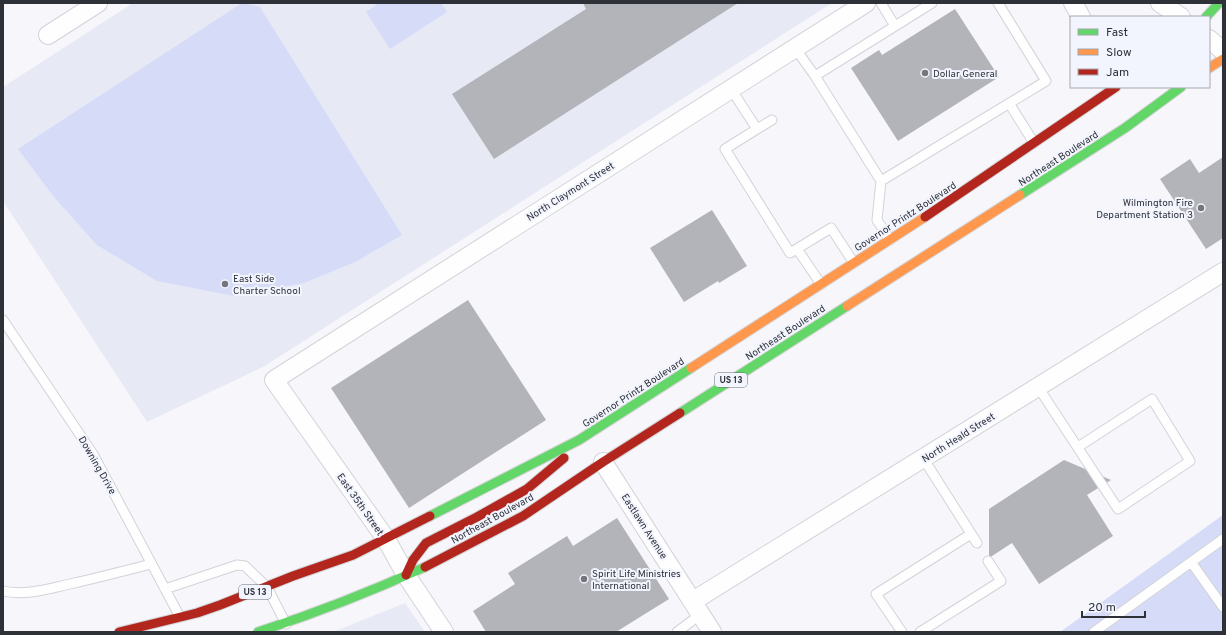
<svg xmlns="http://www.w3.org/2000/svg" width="1226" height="635" viewBox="0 0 1226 635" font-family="Overpass,sans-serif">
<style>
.built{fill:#e7e9f5}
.green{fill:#d6dbf8}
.building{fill:#b3b4ba}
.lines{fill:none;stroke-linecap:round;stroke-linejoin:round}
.lane-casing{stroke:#d2d3d9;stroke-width:11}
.street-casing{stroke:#d2d3d9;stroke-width:20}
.fast-casing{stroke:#d2d3d6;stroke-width:11}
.slow-casing{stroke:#d2d3d6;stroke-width:11}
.jam-casing{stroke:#d2d3d6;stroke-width:11}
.lane{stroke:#fefefe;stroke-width:9}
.street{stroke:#fefefe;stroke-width:18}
.fast{stroke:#63d668;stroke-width:9}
.slow{stroke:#ff974d;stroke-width:9}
.jam{stroke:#b3261e;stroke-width:9}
.poi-dot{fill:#75767d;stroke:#f3f5fe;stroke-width:1.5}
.labels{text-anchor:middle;stroke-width:4;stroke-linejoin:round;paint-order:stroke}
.shield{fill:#f3f5fe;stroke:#6a6c74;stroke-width:1}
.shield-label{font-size:9px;font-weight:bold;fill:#2f3139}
.poi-label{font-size:10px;fill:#2f3139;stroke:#f3f5fe;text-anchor:start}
.street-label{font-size:10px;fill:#2f3139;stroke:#f3f5fe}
</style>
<rect width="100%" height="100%" fill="#f6f6fb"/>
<path class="built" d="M133 3H832L263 367 147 422 3 201V87Z
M405 603 425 632H333Z"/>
<path class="green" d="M242 3 260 7 402 235 355 262 304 283 234 296 157 281 97 245 54 197 18 149Z
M379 3H441L447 12 390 49 366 12Z
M1223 515V632H1060Z"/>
<path class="building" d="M583 3H738L494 159 452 94 586 9Z
M955 9 999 77 898 141 851 68 879 50 882 55Z
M1223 157V238L1206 249 1160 179 1190 159 1199 173Z
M712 210 747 266 719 283 718 281 684 302 650 248Z
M468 300 546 420 409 508 331 388Z
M1064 460 1111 480 1087 495 1113 536 1039 584 1012 543 989 558V509Z
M617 518 669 599 616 632H486L473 611 515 584 508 573 567 536 573 546Z"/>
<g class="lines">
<g class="lane-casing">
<path id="lane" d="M881 3 895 26
M932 3 815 76 881 181 1046 81 998 3
M795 48 815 76
M731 89 757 129 772 120
M1009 103 1034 143
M757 129 725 149 790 253 831 228 854 263
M881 181 877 220 890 240
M797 249 821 284
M3 320 93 454 180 617
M1038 387 1118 509 1190 461 1152 399 1078 447
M923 458 977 543
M1191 562 1223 607
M165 589 237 565 245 566 267 587 286 624
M3 591C26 596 47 589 70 584 97 578 124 571 151 564
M677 632 701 614
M902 632 876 594 971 534
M920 632 1001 581 988 561
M1094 632 1223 539"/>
</g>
<g class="street-casing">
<path id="street" d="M1073 3 1081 17
M1160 3 1181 17
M48 35 98 3
M1209 39 1223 51
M603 462 712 632
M693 601 1223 272
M444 632 406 575 386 539 274 380 866 3"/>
</g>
<g class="fast-casing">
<path id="fast" d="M1206 17 1219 3
M1020 195 1125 128 1181 87
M680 413 847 306
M430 516 579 440 691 368
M258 632C316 613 370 592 425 567"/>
</g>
<g class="slow-casing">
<path id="slow" d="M1209 68 1223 59
M847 306 1020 195
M691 368 925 217"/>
</g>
<g class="jam-casing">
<path id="jam" d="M925 217 1116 87
M425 567 523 516 603 462 680 413
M406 575 413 560 426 543 477 517 527 489 564 458
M119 632 197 613 220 605 293 576 353 555 430 516"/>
</g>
<use href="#lane" class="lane"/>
<use href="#street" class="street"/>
<use href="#fast" class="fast"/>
<use href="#slow" class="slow"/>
<use href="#jam" class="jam"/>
</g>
<g class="poi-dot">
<circle cx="925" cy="73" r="4"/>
<circle cx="1201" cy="208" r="4"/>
<circle cx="225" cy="284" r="4"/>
<circle cx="584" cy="579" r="4"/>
</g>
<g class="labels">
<g class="shield">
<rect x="715" y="373" width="32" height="14" rx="3"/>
<rect x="239" y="585" width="32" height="14" rx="3"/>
</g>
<g class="shield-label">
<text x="731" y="383">US 13</text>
<text x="255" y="595">US 13</text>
</g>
<g class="poi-label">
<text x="933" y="77">Dollar General</text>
<text x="1193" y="206" text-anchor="end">Wilmington Fire<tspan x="1193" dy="12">Department Station 3</tspan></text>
<text x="233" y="282">East Side<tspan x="233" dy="12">Charter School</tspan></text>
<text x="592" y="577">Spirit Life Ministries<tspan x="592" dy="12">International</tspan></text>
</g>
<g class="street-label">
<text transform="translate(1058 158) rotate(-33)" y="4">Northeast Boulevard</text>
<text transform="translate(570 191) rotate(-32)" y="4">North Claymont Street</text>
<text transform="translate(905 216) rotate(-33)" y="4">Governor Printz Boulevard</text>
<text transform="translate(785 332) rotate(-33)" y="4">Northeast Boulevard</text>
<text transform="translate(633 392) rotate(-33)" y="4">Governor Printz Boulevard</text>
<text transform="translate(958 437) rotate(-32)" y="4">North Heald Street</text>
<text transform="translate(98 465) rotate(60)" y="4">Downing Drive</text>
<text transform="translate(361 504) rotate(55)" y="4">East 35th Street</text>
<text transform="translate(492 518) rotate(-29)" y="4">Northeast Boulevard</text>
<text transform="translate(645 526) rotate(57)" y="4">Eastlawn Avenue</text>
</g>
</g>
<rect width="1226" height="635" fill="none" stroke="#2f3139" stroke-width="8"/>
<rect x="1070" y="16" width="140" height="72" fill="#f3f5fe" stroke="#a5a7af"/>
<rect x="1078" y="29" width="20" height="6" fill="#63d668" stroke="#a5a7af"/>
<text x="1106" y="36" font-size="12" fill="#2f3139">Fast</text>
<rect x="1078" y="49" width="20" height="6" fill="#ff974d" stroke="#a5a7af"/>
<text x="1106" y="56" font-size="12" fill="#2f3139">Slow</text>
<rect x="1078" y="69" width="20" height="6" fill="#b3261e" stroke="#a5a7af"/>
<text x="1106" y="76" font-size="12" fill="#2f3139">Jam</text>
<path d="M1082 611v6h63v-6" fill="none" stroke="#2f3139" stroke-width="2"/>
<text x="1088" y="611" font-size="12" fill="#2f3139" stroke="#f3f5fe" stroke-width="3" paint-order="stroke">20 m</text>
</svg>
